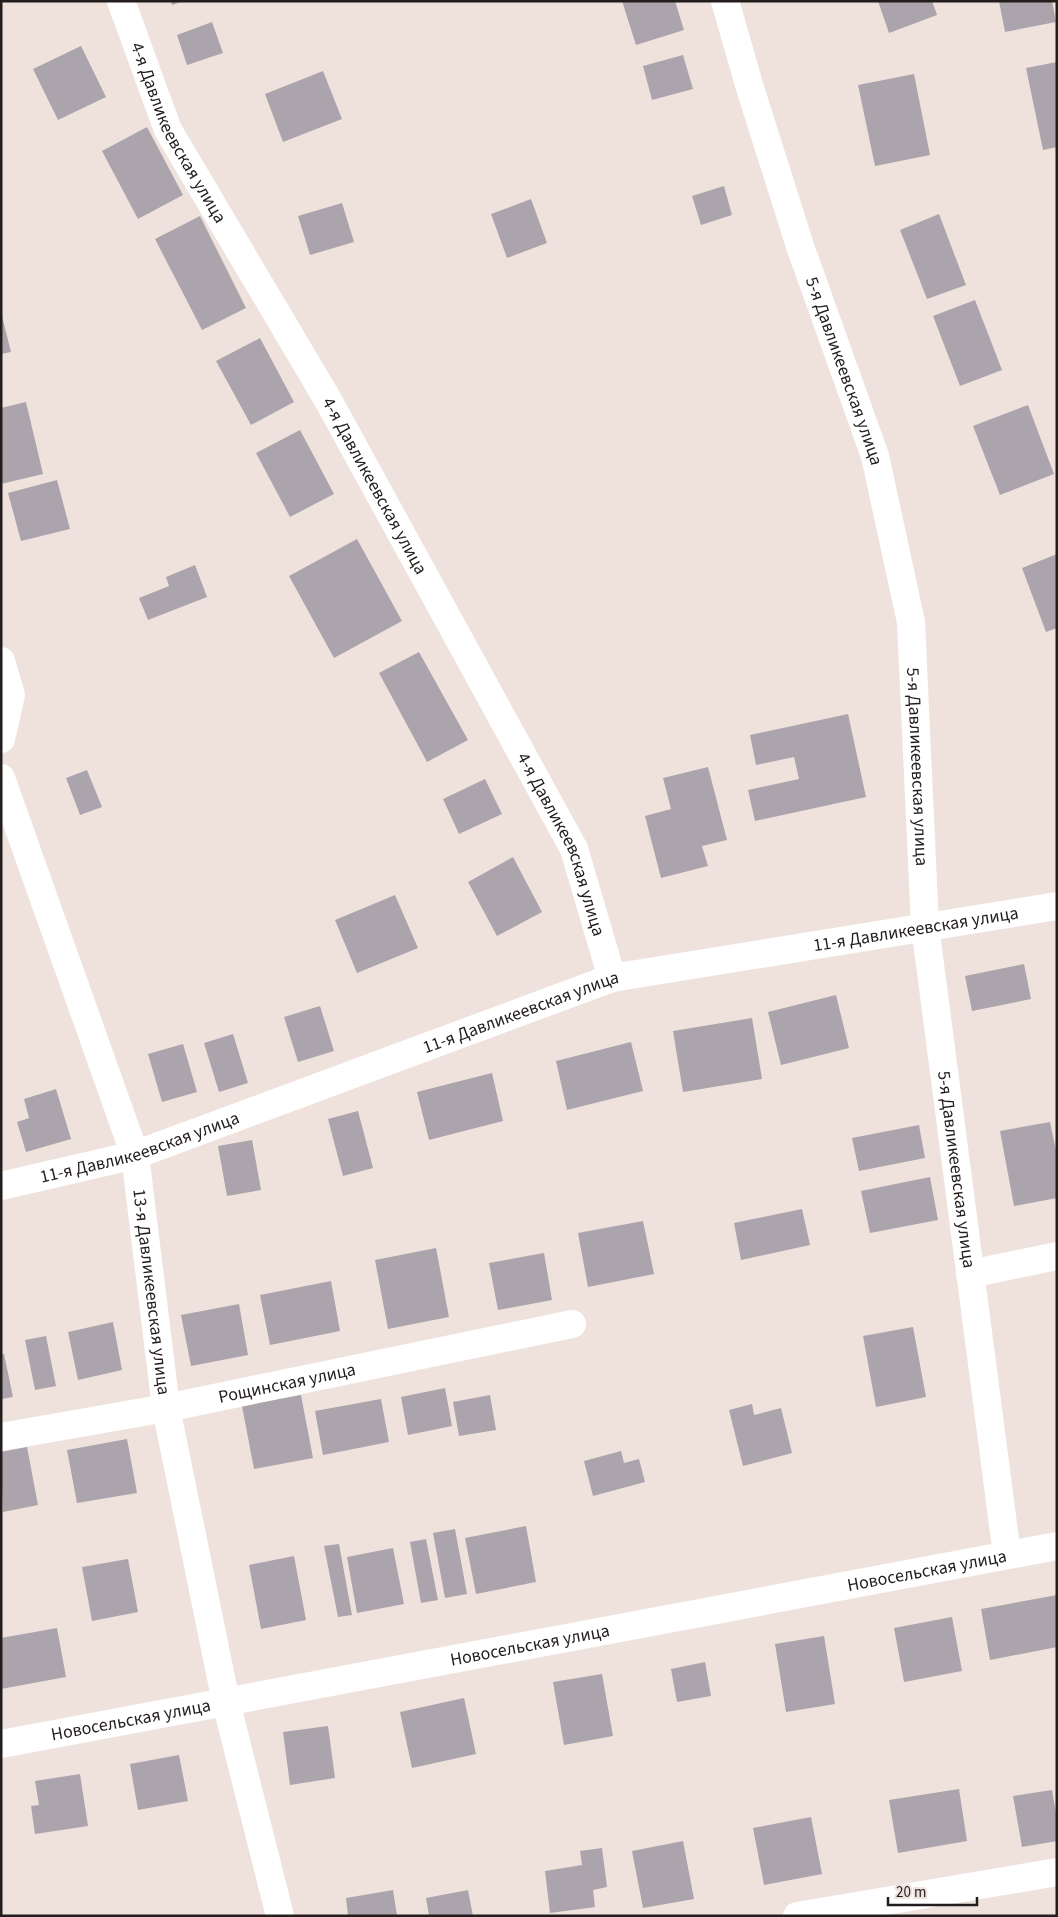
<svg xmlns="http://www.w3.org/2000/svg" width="1058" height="1917" viewBox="0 0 1058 1917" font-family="'Source Sans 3',sans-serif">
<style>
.building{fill:#aca4ac}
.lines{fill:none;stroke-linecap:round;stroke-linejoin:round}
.minor{stroke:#fff;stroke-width:28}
.tertiary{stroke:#fff;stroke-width:28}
.labels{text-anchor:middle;stroke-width:4.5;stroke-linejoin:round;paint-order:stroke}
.street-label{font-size:18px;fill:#231e1d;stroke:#efe2dd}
</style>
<rect width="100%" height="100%" fill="#efe2dd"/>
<path class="building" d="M171 1H183L172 5Z
M622 1H675L684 30 636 45Z
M878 1H932L937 15 889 33Z
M999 1H1052L1056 22 1005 32Z
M212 22 223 53 187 65 177 35Z
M81 46 106 97 58 120 33 69Z
M683 55 693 89 652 100 643 66Z
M1057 62V147L1043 150 1026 68Z
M323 71 342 119 283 142 265 94Z
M914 74 930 155 875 166 858 85Z
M147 127 183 195 138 219 102 151Z
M724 186 732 215 701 225 692 196Z
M531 199 547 243 507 258 491 214Z
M342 203 354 242 310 255 298 216Z
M939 214 966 285 927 299 900 230Z
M200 216 246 308 202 330 155 239Z
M975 300 1002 370 960 386 933 316Z
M1 312 11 352 1 354Z
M260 338 294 402 251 425 216 361Z
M26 402 43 474 1 484V408Z
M1028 405 1054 474 1000 495 973 426Z
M300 430 334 494 290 517 256 453Z
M57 480 70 529 21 541 8 493Z
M357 539 402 621 334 658 289 576Z
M1057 554V628L1046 632 1022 568Z
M195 565 207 597 148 620 139 598 169 586 166 577Z
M419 652 468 740 427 762 379 673Z
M848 714 866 797 755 821 748 790 799 779 794 757 756 765 750 735Z
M708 767 727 840 702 846 708 866 661 878 645 816 671 809 663 778Z
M87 770 102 807 80 815 66 778Z
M485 779 502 814 459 834 443 799Z
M513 857 542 912 497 936 468 882Z
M395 895 418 948 357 973 335 920Z
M1024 964 1031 999 972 1011 965 976Z
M836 995 849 1048 781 1065 768 1012Z
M320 1006 334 1051 298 1062 284 1017Z
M752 1018 762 1079 683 1092 673 1031Z
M233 1034 248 1083 219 1092 204 1043Z
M631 1042 643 1091 567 1110 556 1061Z
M183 1044 197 1092 162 1102 148 1054Z
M492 1073 503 1121 429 1140 417 1092Z
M56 1089 71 1139 26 1152 17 1122 29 1118 24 1099Z
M358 1111 373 1168 343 1176 328 1119Z
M1050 1122 1057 1155V1198L1014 1206 1000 1131Z
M919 1125 925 1158 859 1171 852 1138Z
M252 1140 261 1190 227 1196 218 1146Z
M930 1177 938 1220 870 1233 861 1191Z
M802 1209 810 1245 741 1260 734 1223Z
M643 1221 654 1274 588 1287 578 1233Z
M436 1248 449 1317 388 1329 375 1260Z
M544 1253 552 1300 498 1310 489 1263Z
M331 1281 340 1331 270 1345 260 1295Z
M239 1304 248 1355 191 1366 181 1315Z
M113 1322 122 1370 78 1380 68 1332Z
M913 1327 926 1397 876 1407 863 1336Z
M46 1336 56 1386 35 1390 25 1340Z
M1 1354H4L13 1397 1 1399Z
M445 1388 452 1426 408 1435 401 1397Z
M301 1395 313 1458 254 1469 242 1406Z
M490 1395 496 1430 459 1436 453 1402Z
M381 1399 389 1442 323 1455 315 1411Z
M752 1404 754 1415 781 1408 792 1453 743 1466 729 1410Z
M127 1439 137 1493 77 1503 67 1450Z
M27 1447 38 1505 3 1512 1 1452Z
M621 1451 624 1463 639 1459 645 1482 593 1496 584 1461Z
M526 1526 536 1582 476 1594 465 1538Z
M455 1529 467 1594 445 1598 433 1533Z
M426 1539 438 1600 421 1603 410 1542Z
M339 1544 352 1615 338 1617 324 1546Z
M393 1548 404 1604 357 1613 347 1557Z
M294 1556 306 1620 261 1629 249 1565Z
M128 1559 138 1612 92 1621 82 1567Z
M1057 1595V1647L990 1660 981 1609Z
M952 1617 962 1671 904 1682 894 1628Z
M57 1628 66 1677 1 1689V1638Z
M824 1636 835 1704 786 1712 775 1644Z
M705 1662 711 1696 677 1702 671 1669Z
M602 1674 613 1736 564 1745 553 1682Z
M464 1698 476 1754 412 1768 400 1712Z
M328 1726 335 1778 290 1785 283 1732Z
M179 1755 188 1801 138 1810 130 1764Z
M80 1774 88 1826 35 1834 31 1806 39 1805 35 1781Z
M959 1789 967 1841 898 1853 889 1800Z
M1052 1790 1057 1819V1841L1022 1847 1013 1796Z
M811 1817 822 1874 764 1885 753 1828Z
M683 1841 694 1899 643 1908 632 1851Z
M602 1848 607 1887 593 1890 595 1907 550 1913 545 1871 582 1865 580 1851Z
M393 1890 397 1916H348L346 1898Z
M468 1890 473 1916H429L426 1898Z"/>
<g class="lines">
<g class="minor">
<path id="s1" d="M121 1 168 130 328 400 574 849 612 978"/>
<path id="s2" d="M725 1 750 88 800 246 875 456 911 622 925 926 1007 1555"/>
<path d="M1 661 11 695 1 739"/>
<path id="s3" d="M1 778 135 1155 166 1408 226 1702 280 1916"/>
<path id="s4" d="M1 1186 135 1155 612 978 1057 906"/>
<path d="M970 1274 1057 1256"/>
<path id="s5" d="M1 1437 166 1408 572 1324"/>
<path d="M797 1916 1057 1872"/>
</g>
<path class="tertiary" id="s6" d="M1 1744 1057 1546"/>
</g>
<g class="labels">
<g class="street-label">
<text dy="6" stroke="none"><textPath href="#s1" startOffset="144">4-я Давликеевская улица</textPath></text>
<text dy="6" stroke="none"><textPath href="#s2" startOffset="389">5-я Давликеевская улица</textPath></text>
<text dy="6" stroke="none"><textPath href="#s1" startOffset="549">4-я Давликеевская улица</textPath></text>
<text dy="6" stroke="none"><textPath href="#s2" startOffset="794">5-я Давликеевская улица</textPath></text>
<text dy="6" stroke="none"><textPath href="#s1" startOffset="954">4-я Давликеевская улица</textPath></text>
<text dy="6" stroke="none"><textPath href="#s4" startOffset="954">11-я Давликеевская улица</textPath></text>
<text dy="6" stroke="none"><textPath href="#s4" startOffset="549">11-я Давликеевская улица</textPath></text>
<text dy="6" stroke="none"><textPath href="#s4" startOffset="144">11-я Давликеевская улица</textPath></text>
<text dy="6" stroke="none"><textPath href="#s2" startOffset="1199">5-я Давликеевская улица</textPath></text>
<text dy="6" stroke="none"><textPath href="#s3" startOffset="538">13-я Давликеевская улица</textPath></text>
<text dy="6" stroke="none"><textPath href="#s5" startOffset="291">Рощинская улица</textPath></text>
<text dy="6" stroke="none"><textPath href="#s6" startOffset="942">Новосельская улица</textPath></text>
<text dy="6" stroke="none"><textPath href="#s6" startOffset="538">Новосельская улица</textPath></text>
<text dy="6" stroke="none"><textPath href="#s6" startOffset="132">Новосельская улица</textPath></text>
</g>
</g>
<rect width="1058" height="1917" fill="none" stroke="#231e1d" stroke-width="5"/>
<path d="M888 1897v8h89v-8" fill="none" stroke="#231e1d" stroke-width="2.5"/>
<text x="896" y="1897" font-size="15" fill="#231e1d" stroke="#efe2dd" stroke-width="4" paint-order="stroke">20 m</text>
</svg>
